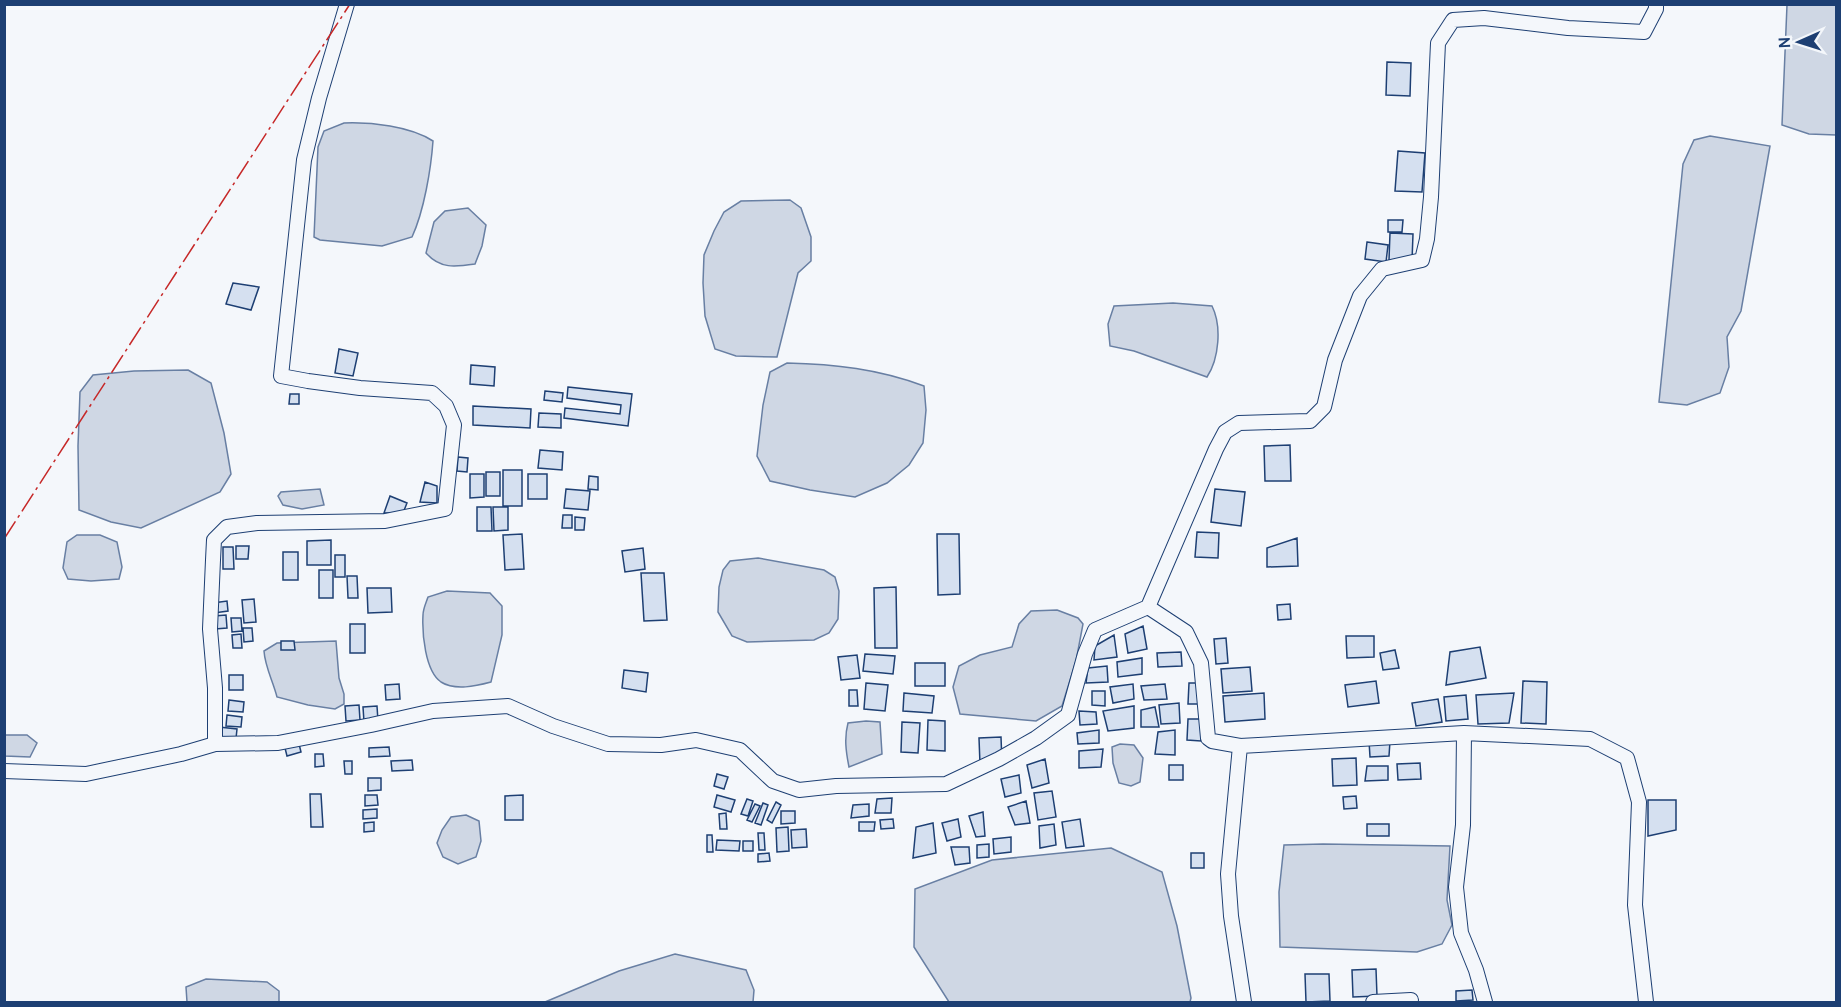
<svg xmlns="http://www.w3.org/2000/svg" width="1841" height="1007" viewBox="0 0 1841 1007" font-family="Cabin,sans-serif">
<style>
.water{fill:#cfd7e4;stroke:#687fa3;stroke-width:1.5}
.building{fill:#d5e0f0;stroke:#1d3f73;stroke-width:1.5}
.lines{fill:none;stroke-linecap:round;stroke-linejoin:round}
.minor-casing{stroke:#1d3f73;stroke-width:16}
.minor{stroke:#f4f7fb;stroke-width:14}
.power{stroke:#c62828;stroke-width:1.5;stroke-dasharray:21 4.5 3 4.5;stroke-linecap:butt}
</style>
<rect width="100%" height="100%" fill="#f4f7fb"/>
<path class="water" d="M1787 5H1836V135L1809 134 1782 125Z
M344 123C371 122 410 126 433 141 431 169 424 211 412 237L382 246 320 240 314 237 318 147 324 131Z
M1710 136 1770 146 1741 311 1727 337 1729 367 1720 393 1687 405 1659 402 1683 164 1694 140Z
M790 200 801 208 811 237V261L798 273 777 357 736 356 715 349 705 316 703 283 704 255 714 231 724 212 741 201Z
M468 208 486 225 482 246 475 264C455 267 440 269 426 253L434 222 445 211Z
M1173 303 1212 306C1222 326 1219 359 1207 377L1134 351 1110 346 1108 324 1114 306Z
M787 363C834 364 879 369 924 386L926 410 923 443 909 465 887 483 855 497 810 490 770 481 757 456 763 405 770 372Z
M188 370 211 383 224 433 231 474 220 492 141 528 111 522 79 510 78 446 80 392 93 375 134 371Z
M320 489 324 505 302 509 283 505 278 496 281 492Z
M77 535H100L117 542 122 567 119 579 91 581 68 579 63 568 67 542Z
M758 558 824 570 835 577 839 591 838 619 829 633 814 640 747 642 732 636 718 612 719 587 723 570 730 561Z
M447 591 490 593 502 606V635L491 682C476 686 455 691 441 682 425 671 422 633 423 615 423 609 426 603 428 597Z
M1057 610 1078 618 1083 624 1076 661 1062 706 1036 721 960 714 953 687 959 666 980 655 1012 647 1019 624 1031 611Z
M336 641 339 678 344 694V704L335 709 308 705 277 697C273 681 265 667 264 651L277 643Z
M866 721 880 722 882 754 849 767C846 752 844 738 848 723Z
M5 735H27L37 743 30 757 5 756Z
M1120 744 1134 745 1143 758 1140 782 1131 786 1119 783 1113 763 1112 747Z
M466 815 479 821 481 841 476 857 458 864 443 857 437 843 442 830 451 817Z
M1323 844 1450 846 1447 900 1452 925 1442 944 1417 952 1280 947 1279 892 1284 845Z
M1111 848 1162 872 1177 926 1191 998 1190 1002H949L914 947 915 889 992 860Z
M675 954 746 970 754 990 753 1002H545L619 971Z
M206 979 267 982 279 991V1002H187L186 987Z"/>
<path class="building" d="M1387 62 1411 63 1410 96 1386 95Z
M1398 151 1425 153 1422 192 1395 191Z
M1388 220H1403L1402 232H1388Z
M1390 233 1413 234 1412 261 1389 260Z
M1367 242 1388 245 1386 262 1365 259Z
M233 283 259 287 251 310 226 304Z
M339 349 358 353 353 376 335 373Z
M471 365 495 367 494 386 470 384Z
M568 387 632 394 628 426 564 418 565 408 620 414 621 405 567 398Z
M545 391 563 393 562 402 544 400Z
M290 394H299V404H289Z
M473 406 531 409 530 428 473 425Z
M539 413 561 414V428L538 427Z
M1290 445 1291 481H1265L1264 446Z
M540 450 563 452 562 470 538 468Z
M458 457 468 458 467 472 457 471Z
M503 470H522V506H503Z
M486 472H500V496H486Z
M470 474H484V497L470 498Z
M528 474H547V499H528Z
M589 476 598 477V490L588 489Z
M425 482 437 486V503L420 502Z
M566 489 590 491 588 510 564 508Z
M1215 489 1245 492 1241 526 1211 522Z
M390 496 407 503 403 513H384Z
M477 507H491L492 531H477Z
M493 507H508V530L494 531Z
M563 515H572V528H562Z
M575 517 585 518 584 530H575Z
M1197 532 1219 533 1218 558 1195 557Z
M522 534 524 569 505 570 503 535Z
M937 534H959L960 594 938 595Z
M1297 538 1298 566 1267 567V548Z
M331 540V565H307V541Z
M236 546H249L248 559H236Z
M223 547H233L234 569H223Z
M643 548 645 569 625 572 622 551Z
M283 552H298V580H283Z
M335 555H345V577H335Z
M319 570H333V598H319Z
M641 573H664L667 620 644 621Z
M347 576H357L358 598H348Z
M896 587 897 648H875L874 588Z
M367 588H391L392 612 368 613Z
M254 599 256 622 244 623 242 600Z
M227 601 228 611 214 613 213 603Z
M1290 604 1291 619 1278 620 1277 605Z
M226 615 227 628 215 629 214 616Z
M231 618H241L242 631 232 632Z
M350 624H365V653H350Z
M1143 626 1147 649 1128 653 1125 634Z
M243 628H252L253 641 244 642Z
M241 634 242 648H233L232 635Z
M1114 635 1117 657 1094 660 1095 646Z
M1346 636H1374V657L1347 658Z
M1226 638 1228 663 1216 664 1214 639Z
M281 641H294L295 650H281Z
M1480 647 1486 678 1446 685 1450 652Z
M1395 650 1399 668 1383 670 1380 653Z
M1181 652 1182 666 1158 667 1157 653Z
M865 654 895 656 893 674 863 671Z
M857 655 860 678 841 680 838 657Z
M1142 658V674L1118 677 1117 662Z
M915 663H945V686H915Z
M1107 666 1108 682 1086 683 1088 668Z
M1250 667 1252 691 1223 693 1221 669Z
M624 670 648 673 646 692 622 688Z
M229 675H243V690H229Z
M1376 681 1379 703 1348 707 1345 685Z
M1523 681 1547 682 1546 724 1521 723Z
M866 683 888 685 885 711 864 709Z
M1189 683H1200L1199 704H1188Z
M399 684 400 699 386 700 385 685Z
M1133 684 1134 699 1113 703 1110 687Z
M1165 684 1167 699 1144 700 1141 686Z
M849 690H857L858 706H849Z
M1092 691H1105V706L1092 705Z
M904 693 934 696 932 713 903 711Z
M1264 693 1265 719 1225 722 1223 696Z
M1514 693 1509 723 1478 724 1476 695Z
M1466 695 1468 719 1446 721 1444 697Z
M1438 699 1442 722 1416 726 1412 703Z
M229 700 244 702 243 712 228 711Z
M1179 703 1180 723 1161 724 1159 705Z
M359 705 360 720 346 721 345 706Z
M377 706 378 721 364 722 363 707Z
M1134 706V728L1108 731 1103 711Z
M1155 707 1159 727H1141V710Z
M1079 711 1096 712 1097 724 1080 725Z
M227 715 242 717 241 727 226 726Z
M1188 719H1202L1201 741 1187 740Z
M928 720 945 721V751L927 750Z
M902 722 920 723 918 753 901 752Z
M219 727 237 729 235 748 218 746Z
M1099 730V743L1078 744 1077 733Z
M1175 730V755L1155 754 1158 732Z
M1001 737 1002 763 980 764 979 738Z
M1369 741H1390L1389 756 1370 757Z
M299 744 301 752 287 756 285 748Z
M389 747 390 756 369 757V748Z
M1103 749 1101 767 1079 768V751Z
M315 754H323L324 766 315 767Z
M1356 758 1357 785 1333 786 1332 759Z
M1045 759 1049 783 1032 788 1027 765Z
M412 760 413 770 392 771 391 761Z
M344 761H352V774H345Z
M1420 763 1421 779 1398 780 1397 764Z
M1169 765H1183V780H1169Z
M1367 766H1388V780L1365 781Z
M717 774 728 777 724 789 714 786Z
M1019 775 1021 793 1005 797 1001 779Z
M368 778H381V790L368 791Z
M1052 791 1056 817 1038 820 1034 793Z
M310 794H321L323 827H311Z
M365 795H377L378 805 365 806Z
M523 795V820H505V796Z
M717 795 735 800 731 812 714 807Z
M1356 796 1357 808 1344 809 1343 797Z
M892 798 891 813H875L877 799Z
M747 799 753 801 748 816 741 814Z
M1648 800H1676V830L1648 836Z
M1026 801 1030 823 1015 825 1008 807Z
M776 802 781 805 772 823 767 820Z
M763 803 768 805 761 825 755 823Z
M755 804 760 806 752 822 747 820Z
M869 804V816L851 818 853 805Z
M377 809V818L363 819V810Z
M781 811H795V823L781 824Z
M983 812 985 836 976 837 969 816Z
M726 813 727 829H720L719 814Z
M893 819 894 828 881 829 880 820Z
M958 819 961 837 947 841 942 823Z
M1080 819 1084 846 1066 848 1062 822Z
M374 822V831L364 832V823Z
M859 822H875L874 831H859Z
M933 823 936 853 913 858 916 827Z
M1054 824 1056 845 1040 848 1039 826Z
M1367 824H1389V836H1367Z
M788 827 789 851 777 852 776 828Z
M806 829 807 847 792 848 791 830Z
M758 833H764L765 850H759Z
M707 835H712L713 852H707Z
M1011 837V852L994 854 993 839Z
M717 840 740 841 739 851 716 850Z
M743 841H753V851H743Z
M989 844V857L977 858V845Z
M951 847H969L970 863 955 865Z
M769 853 770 861 758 862V854Z
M1191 853H1204V868H1191Z
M1376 969 1377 996 1353 997 1352 970Z
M1305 974H1329L1330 1001 1306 1002Z
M1472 990 1473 1000 1456 1001V991Z"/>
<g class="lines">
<g class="minor-casing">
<path id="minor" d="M347 4 319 98 304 160 281 376 308 381 360 388 432 393 446 406 454 425 445 509 385 521 257 523 227 527 214 540 213 560 210 629 215 688V744L278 743 371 725 433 711 508 706 553 726 608 744 661 745 696 740 740 750 773 781 799 790 836 786 946 784 999 759 1036 738 1068 715 1085 654 1095 630 1148 607 1216 449 1225 432 1239 423 1310 421 1324 407 1335 360 1360 296 1382 269 1422 260 1427 239 1431 197 1438 43 1453 20 1484 18 1568 28 1644 32 1656 9V4
M1148 607 1186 632 1201 663 1208 738 1212 741 1240 746 1464 733 1590 739 1627 758 1639 802 1635 905 1646 1002
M1464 733 1463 825 1456 887 1461 933 1476 970 1485 1002
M1240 746 1228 874 1231 916 1244 1002
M4 771 86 774 181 754 215 744
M1373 1002 1411 1000"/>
</g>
<use href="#minor" class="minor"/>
<path class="power" d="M4 539 350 4"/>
</g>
<rect width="1841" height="1007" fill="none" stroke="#1d3f73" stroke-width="12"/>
<g transform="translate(1799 42) rotate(267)" stroke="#f4f7fb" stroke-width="4.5" paint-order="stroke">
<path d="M0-4.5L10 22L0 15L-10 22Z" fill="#1d3f73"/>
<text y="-9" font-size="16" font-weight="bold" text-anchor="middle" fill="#1d3f73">N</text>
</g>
</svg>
